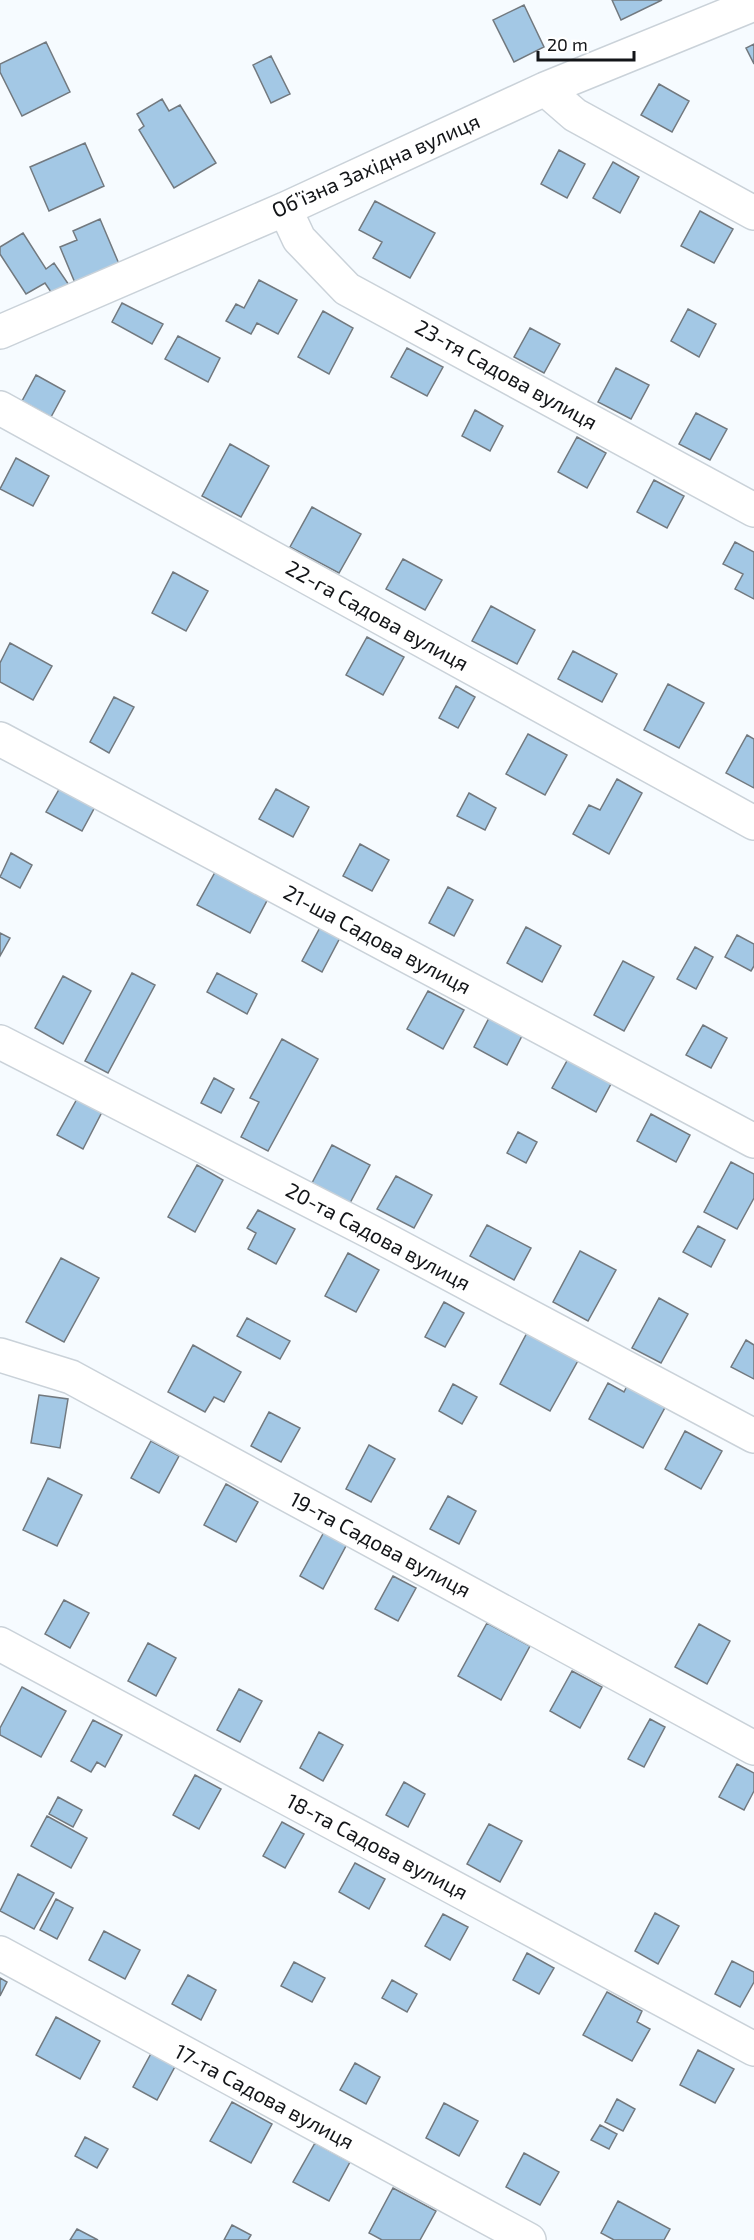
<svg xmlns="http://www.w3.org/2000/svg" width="754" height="2240" viewBox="0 0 754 2240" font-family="'Exo 2',sans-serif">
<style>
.building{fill:#a3c8e5;stroke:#72797f;stroke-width:1.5}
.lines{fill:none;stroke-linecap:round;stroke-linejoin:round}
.street-casing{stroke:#cad2d9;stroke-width:36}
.street{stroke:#fff;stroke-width:33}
.labels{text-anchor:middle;stroke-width:4.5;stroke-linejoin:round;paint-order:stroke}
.street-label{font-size:21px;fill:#131518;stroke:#fff}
</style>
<rect width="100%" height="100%" fill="#f6fbff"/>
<path class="building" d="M612 0H662L621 20Z
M524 5 544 47 514 62 493 20Z
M46 42 70 92 22 116 0 72V64Z
M754 44V64L746 48Z
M271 56 290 94 271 103 253 65Z
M659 84 689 101 672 132 641 115Z
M162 99 169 111 180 105 216 163 174 188 139 130 144 126 137 114Z
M85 143 104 186 49 211 30 167Z
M559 150 585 164 567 198 541 184Z
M613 162 639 177 620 213 593 198Z
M375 201 435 233 410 278 373 258 382 242 359 230Z
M700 211 733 229 714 263 681 246Z
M100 219 122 271 78 290 60 247 77 240 73 231Z
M23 233 46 269 54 263 69 285 53 295 45 283 26 294 0 254V247Z
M259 280 297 300 278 334 257 323 251 334 226 321 236 304 244 308Z
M122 303 163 324 152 344 112 322Z
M688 309 716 324 699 357 671 341Z
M323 311 353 328 329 374 298 357Z
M530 328 560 344 544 373 514 357Z
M178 336 220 358 208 382 165 359Z
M407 348 443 367 427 396 391 377Z
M616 368 649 385 631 419 598 402Z
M36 375 65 391 51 417 22 401Z
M475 410 503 426 490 451 462 436Z
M696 413 727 429 710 460 679 444Z
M577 437 606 453 587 488 558 472Z
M230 444 269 466 241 517 202 496Z
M16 458 49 476 33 506 0 489Z
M654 480 684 496 667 528 637 512Z
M312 507 361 534 339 573 290 547Z
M735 542 754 552V599L735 589 743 574 723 564Z
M403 559 442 580 425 610 386 589Z
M173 572 208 591 186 631 152 613Z
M491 606 535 630 517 664 472 641Z
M367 637 404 657 383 695 346 675Z
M10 643 52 666 33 700 0 682V663Z
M573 651 617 674 602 702 558 679Z
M668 684 704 703 679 748 644 730Z
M456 686 475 697 458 728 439 718Z
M114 697 134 707 109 753 90 742Z
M528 734 567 755 545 795 506 774Z
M747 735 754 739V788L726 773Z
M617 779 642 793 609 854 573 834 589 805 600 810Z
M61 786 96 805 82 831 46 812Z
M276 789 309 807 293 837 259 819Z
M469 793 496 808 485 830 457 816Z
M360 844 389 860 372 891 343 876Z
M11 853 32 865 20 888 0 877Z
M219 865 271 893 250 933 197 905Z
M448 887 473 900 454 936 429 923Z
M323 922 343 932 322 972 302 961Z
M526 927 561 946 542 982 507 963Z
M0 933 10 938 0 956Z
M737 935 754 944V966L751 971 725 957Z
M695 947 713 957 696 989 677 979Z
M623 961 654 977 624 1031 594 1015Z
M132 973 155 985 108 1073 85 1061Z
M217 973 257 994 247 1014 207 992Z
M63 976 91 991 63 1044 35 1028Z
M428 991 464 1010 443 1049 407 1029Z
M491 1014 524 1032 507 1065 474 1047Z
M703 1025 727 1038 711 1068 686 1055Z
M282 1039 318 1059 268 1151 241 1137 259 1102 250 1098Z
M568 1059 612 1082 596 1112 552 1088Z
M214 1078 234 1089 221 1113 201 1103Z
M77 1099 102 1112 83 1149 57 1135Z
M651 1114 690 1135 676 1162 637 1141Z
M518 1132 537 1142 526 1163 507 1153Z
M332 1145 370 1165 350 1203 312 1183Z
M731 1162 754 1174V1198L737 1229 704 1212Z
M197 1165 223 1180 195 1232 168 1217Z
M396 1176 432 1195 414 1228 377 1209Z
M258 1210 295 1229 276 1264 248 1249 256 1233 247 1228Z
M487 1225 531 1248 514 1280 470 1256Z
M698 1226 725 1240 711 1267 683 1252Z
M580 1251 616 1270 588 1321 553 1302Z
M348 1253 379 1270 356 1312 325 1296Z
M61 1258 99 1278 64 1342 26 1322Z
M659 1298 688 1314 661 1363 632 1348Z
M444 1302 464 1313 445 1347 425 1337Z
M247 1318 290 1341 280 1359 237 1336Z
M529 1329 580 1357 550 1411 500 1384Z
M746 1340 754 1345V1379L731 1367Z
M193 1345 241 1372 224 1402 214 1397 205 1412 168 1392Z
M629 1382 668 1402 643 1448 589 1419 608 1383 624 1392Z
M453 1384 477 1397 462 1424 439 1411Z
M39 1395 68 1399 60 1448 31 1443Z
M269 1412 300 1428 281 1462 251 1446Z
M685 1431 722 1451 701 1489 665 1469Z
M151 1441 179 1456 159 1493 131 1478Z
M369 1445 395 1459 371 1502 346 1489Z
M48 1478 82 1495 57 1546 23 1530Z
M226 1484 258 1502 236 1542 204 1525Z
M448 1496 476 1511 459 1544 430 1529Z
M324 1532 347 1544 323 1589 300 1576Z
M393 1576 416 1588 398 1621 375 1609Z
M64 1600 89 1613 70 1648 45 1634Z
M487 1623 530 1646 501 1700 458 1676Z
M699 1624 730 1641 707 1684 675 1667Z
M148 1643 176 1658 156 1696 128 1681Z
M572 1671 602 1687 580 1728 550 1711Z
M22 1687 66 1711 41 1757 0 1735V1728Z
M239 1689 262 1701 240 1742 217 1730Z
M650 1719 665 1727 644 1767 628 1759Z
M93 1720 122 1735 105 1767 97 1762 91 1772 71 1761Z
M319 1732 343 1745 323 1781 300 1768Z
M737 1764 754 1773V1791L744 1810 719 1797Z
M195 1775 221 1789 199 1829 173 1815Z
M404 1782 425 1794 408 1827 386 1815Z
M58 1797 82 1810 73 1827 49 1814Z
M47 1816 87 1838 71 1868 31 1846Z
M282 1822 304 1834 285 1868 263 1856Z
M489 1824 522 1841 500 1882 467 1864Z
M355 1863 385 1879 369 1909 339 1892Z
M18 1874 54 1893 34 1929 0 1911Z
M56 1899 73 1908 57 1939 40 1930Z
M655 1913 679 1926 658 1964 635 1951Z
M443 1914 468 1927 450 1960 425 1946Z
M104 1931 140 1950 125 1979 89 1960Z
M527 1953 554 1968 539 1994 513 1980Z
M732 1961 754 1972V1982L740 2007 715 1994Z
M294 1962 325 1978 312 2002 281 1986Z
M188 1975 216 1990 201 2020 172 2004Z
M0 1978 7 1982 0 1996Z
M392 1980 417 1994 407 2012 382 1998Z
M607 1992 642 2011 637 2022 650 2029 632 2061 583 2035Z
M56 2017 100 2041 80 2079 36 2055Z
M154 2048 178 2061 157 2100 133 2087Z
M698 2050 734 2069 715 2103 680 2085Z
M355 2063 380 2077 366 2104 340 2090Z
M617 2099 635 2109 623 2131 605 2122Z
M232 2102 272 2124 251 2163 210 2141Z
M444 2103 478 2121 459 2156 426 2138Z
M600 2125 617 2134 609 2149 591 2140Z
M85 2137 108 2149 97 2168 75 2156Z
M315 2143 350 2162 329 2201 293 2182Z
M524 2153 559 2172 540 2205 506 2187Z
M393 2188 436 2211 420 2240H382L369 2233Z
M618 2201 670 2229 664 2240H614L601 2233Z
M232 2225 251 2235 248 2240H224Z
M77 2229 98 2240H70Z"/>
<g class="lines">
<g class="street-casing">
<path id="street" d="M545 89 575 115 754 213
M285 209 299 239 347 289 754 510
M0 332 285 209 545 89 754 4
M0 408 754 823
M0 739 754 1141
M0 1042 373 1233 754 1436
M0 1355 71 1377 754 1748
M0 1644 754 2049
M0 1953 529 2240"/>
</g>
<use href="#street" class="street"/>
</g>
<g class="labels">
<g class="street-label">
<text transform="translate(376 166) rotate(-24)" y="7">Обʼїзна Західна вулиця</text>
<text transform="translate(506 375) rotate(29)" y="7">23-тя Садова вулиця</text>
<text transform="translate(377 616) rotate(29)" y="7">22-га Садова вулиця</text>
<text transform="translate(377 940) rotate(28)" y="7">21-ша Садова вулиця</text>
<text transform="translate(378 1237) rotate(28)" y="7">20-та Садова вулиця</text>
<text transform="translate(380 1545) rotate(28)" y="7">19-та Садова вулиця</text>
<text transform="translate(377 1847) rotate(28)" y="7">18-та Садова вулиця</text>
<text transform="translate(264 2097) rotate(28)" y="7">17-та Садова вулиця</text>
</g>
</g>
<path d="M538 51v9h96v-9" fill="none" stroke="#131518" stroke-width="3"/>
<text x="547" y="51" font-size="18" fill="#131518" stroke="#ffffff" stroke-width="4.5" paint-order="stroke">20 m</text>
</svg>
